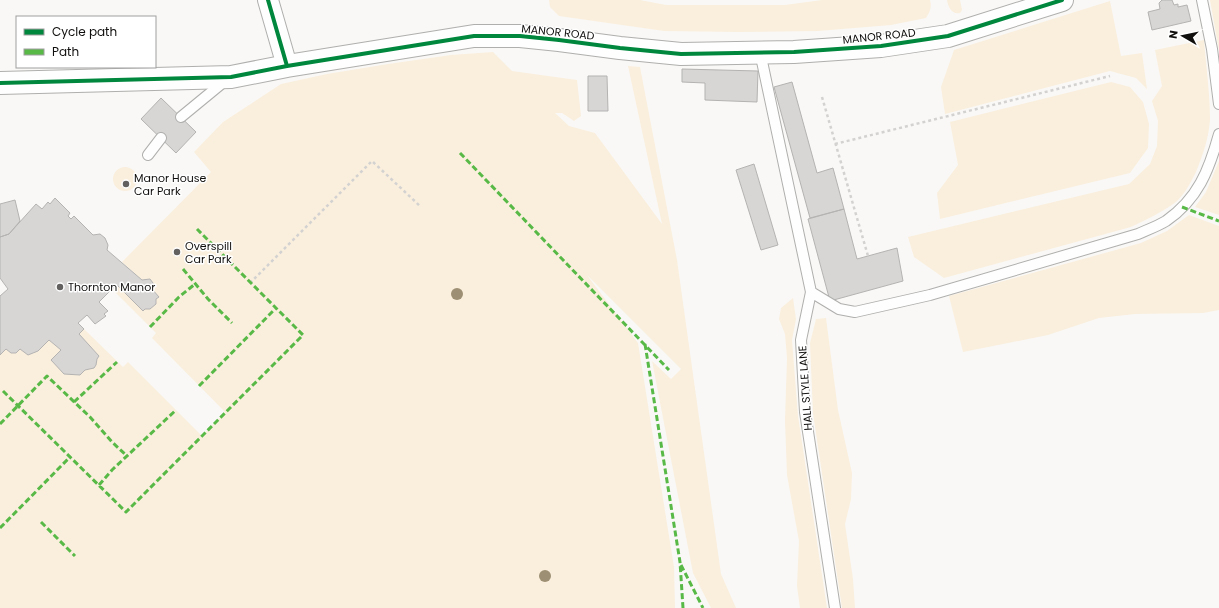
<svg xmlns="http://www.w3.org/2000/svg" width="1219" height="608" viewBox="0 0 1219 608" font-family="Poppins,sans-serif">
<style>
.green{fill:#faefdd}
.building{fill:#d7d6d5;stroke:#b4b3b2}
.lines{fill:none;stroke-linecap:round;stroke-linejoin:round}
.service-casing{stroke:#afafad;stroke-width:12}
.minor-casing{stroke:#afafad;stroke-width:22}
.tertiary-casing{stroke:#afafad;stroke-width:24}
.path{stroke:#d3d2d1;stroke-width:2.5;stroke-dasharray:3 3;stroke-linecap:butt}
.service{stroke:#fefefe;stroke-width:10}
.minor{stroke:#fefefe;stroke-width:20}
.tertiary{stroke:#fefefe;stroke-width:22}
.quiet{stroke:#58b947;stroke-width:3;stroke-dasharray:6 3;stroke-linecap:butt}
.cycleway-casing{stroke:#fff;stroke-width:6}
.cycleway{stroke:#00873e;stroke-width:4}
.tree{fill:#9d8f73}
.poi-dot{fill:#62615f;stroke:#fff;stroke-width:1.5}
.labels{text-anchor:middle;stroke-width:3;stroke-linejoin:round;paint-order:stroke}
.street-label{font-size:11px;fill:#100f0e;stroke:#fff}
.poi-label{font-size:11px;fill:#100f0e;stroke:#fff;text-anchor:start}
</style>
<rect width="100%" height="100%" fill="#f9f8f6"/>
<path class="green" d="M549 0H640L666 5H785L822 0H930C932 7 930 12 926 18L891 25 818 31 739 32 664 31 559 16 550 7Z
M947 0H960L962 10 960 13C952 15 948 7 947 0Z
M1210 0H1219V51Z
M1110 1 1121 56 1142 53 1147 89 1136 78 1110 71 945 114 941 87 954 50Z
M1204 40C1206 66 1210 93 1210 119 1209 137 1203 155 1196 172 1191 182 1185 194 1176 202 1162 212 1146 220 1131 227L944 278 914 257 908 237 1129 184 1150 164 1157 146 1158 121 1152 101 1162 86 1155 50Z
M493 52 512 71 577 80 581 116 574 121 562 113H555L569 126 595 133 662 224 628 66 640 67 677 260 721 574 736 608H711L693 573 652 361 671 379 681 369 587 275 638 343 674 567 675 608H0V355L6 349 11 353H16L20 349 28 355 38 351 49 340 61 350 52 360 64 374 80 375 85 370 94 368C97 364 96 360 99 356L79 334 84 329 123 367 128 362 202 436 225 412 152 338 156 333 112 289 117 285 143 311 145 309H150L156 304V299L159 297 152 289 153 283 150 279 142 280 122 262 211 172 194 152 223 122 281 84 327 74 388 64 451 55Z
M1111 82 1130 87 1143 102 1149 124 1148 148 1130 173 940 219 937 193 958 165 950 122Z
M1219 161V215L1195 207 1206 192Z
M113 179a12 12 0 1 1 24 0a12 12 0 1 1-24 0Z
M1189 215 1219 226V310L1203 313 1135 314 1099 318 1048 335 963 352 949 296 1141 243 1167 231Z
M793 298 796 319 792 340 798 416 827 608H800L797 586 799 541 787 475 785 421 787 358 785 334 779 319 781 308Z
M826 318 838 410 852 473 851 499 845 524 853 579 855 608H842L813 413 810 343 816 319Z"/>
<path class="building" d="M1162 0H1172L1174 5 1178 4V7L1187 5 1191 21 1152 30 1148 12 1160 9 1159 3Z
M682 69 758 71 757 102 705 100V83L682 82Z
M588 76H607L608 111H588Z
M792 82 817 173 833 168 844 209 810 218 774 87Z
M161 98 196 132 176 153 141 119Z
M754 164 778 245 761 250 736 170Z
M55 198 70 213 68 216 71 219 74 216 93 235 100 234 105 238 108 245 107 250 142 280 150 279 153 283 152 289 159 297 156 299V304L150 309H145L143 311 117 285 112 289 99 302 108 311 104 314 106 316 95 324 87 315 78 323 84 329 79 334 99 356 97 359 96 365 94 368 85 370 80 375 64 374 51 360 61 350 49 340 38 351 28 355 20 349 16 353H11L6 349 0 355V296L8 289 0 278V237L9 234 36 204 42 209 48 202 50 204Z
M15 200 20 221 9 234 0 237V204Z
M844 209 857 259 897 248 903 281 830 301 808 219Z"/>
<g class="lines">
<g class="service-casing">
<path id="service" d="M1202 0 1212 49 1219 104
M760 52 811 292 801 340 805 412 835 608
M181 117 226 80
M148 155 161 138
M811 292 839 309 855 312 930 295 1138 234C1147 230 1158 226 1166 221 1198 199 1209 170 1219 134"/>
</g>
<g class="minor-casing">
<path id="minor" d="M268 0 287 66"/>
</g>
<g class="tertiary-casing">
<path id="tertiary" d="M0 83 231 77 287 66 474 36H520L559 40 620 48 681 54 794 52 881 46 948 36 1062 0"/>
</g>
<path class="path" d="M822 97 868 256
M835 144 1110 76
M250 283 372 161 421 207"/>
<use href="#service" class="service"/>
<use href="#minor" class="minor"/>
<use href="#tertiary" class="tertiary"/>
<path class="quiet" d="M460 153 669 370
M1182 207 1219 221
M183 269 208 299 232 323
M150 327 179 297 195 284
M645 344 680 562 683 608
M199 386 276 308
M3 391 126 512 303 335 197 229
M74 402 117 362
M0 424 47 376 90 417 112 442 127 456
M99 485 112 470 176 410
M41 522 75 556
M0 528 70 457
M681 565 703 608"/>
<g class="cycleway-casing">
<path id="cycleway" d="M268 0 287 66
M0 83 231 77 287 66 474 36H520L559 40 620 48 681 54 794 52 881 46 948 36 1062 0"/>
</g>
<use href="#cycleway" class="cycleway"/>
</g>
<g class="tree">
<circle cx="457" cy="294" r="6"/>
<circle cx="545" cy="576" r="6"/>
</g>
<g class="poi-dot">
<circle cx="126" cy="184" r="4"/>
<circle cx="177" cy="252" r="4"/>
<circle cx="60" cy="287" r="4"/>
</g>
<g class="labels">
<g class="street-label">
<text transform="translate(558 32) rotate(6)" y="4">MANOR ROAD</text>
<text transform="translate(879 36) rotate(-6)" y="4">MANOR ROAD</text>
<text transform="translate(805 388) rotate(-94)" y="4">HALL STYLE LANE</text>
</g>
<g class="poi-label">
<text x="134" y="182">Manor House<tspan x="134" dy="13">Car Park</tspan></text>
<text x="185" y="250">Overspill<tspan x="185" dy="13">Car Park</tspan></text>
<text x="68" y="291">Thornton Manor</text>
</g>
</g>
<rect x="16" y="16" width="140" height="52" fill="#ffffff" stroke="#9f9f9f"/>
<rect x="24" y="29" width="20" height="6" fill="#00873e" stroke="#9f9f9f"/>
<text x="52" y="36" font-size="12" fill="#100f0e">Cycle path</text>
<rect x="24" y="49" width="20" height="6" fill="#58b947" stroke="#9f9f9f"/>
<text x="52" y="56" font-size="12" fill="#100f0e">Path</text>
<g transform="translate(1183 36) rotate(279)" stroke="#ffffff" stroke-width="3" paint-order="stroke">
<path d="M0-3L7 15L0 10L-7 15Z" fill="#100f0e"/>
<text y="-6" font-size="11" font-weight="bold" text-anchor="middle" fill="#100f0e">N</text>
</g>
</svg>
